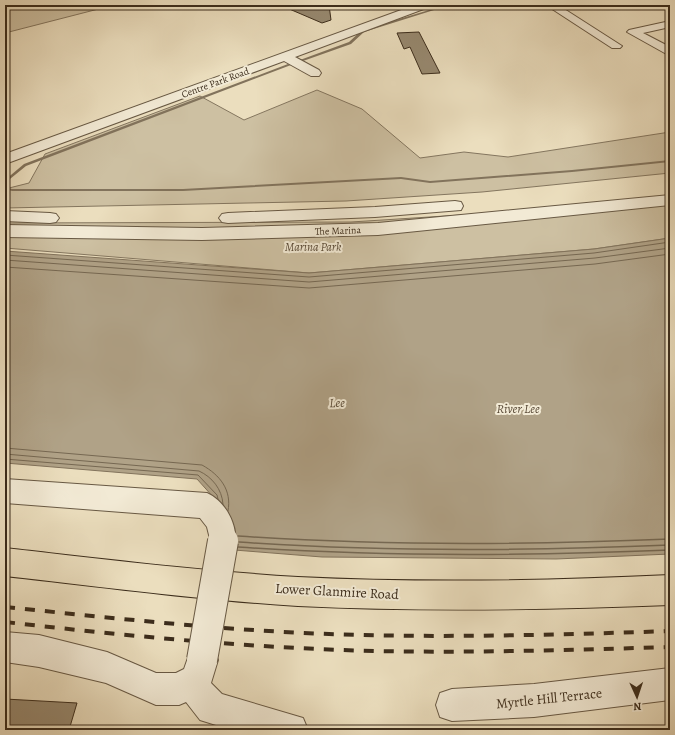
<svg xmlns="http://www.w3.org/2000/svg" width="675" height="735" viewBox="0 0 675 735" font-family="Alegreya,serif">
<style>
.green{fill:#cdc0a2;stroke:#84765f}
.water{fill:#b0a287;stroke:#82735c}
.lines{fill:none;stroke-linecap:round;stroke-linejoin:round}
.shore-far1{stroke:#766852;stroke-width:1}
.shore{stroke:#766852;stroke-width:1.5}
.stream{fill:#82735c;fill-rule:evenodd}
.building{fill:#978970;stroke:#3c2d1c}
.minor-casing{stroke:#685944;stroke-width:2}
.highway-casing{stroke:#3c2d1c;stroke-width:2}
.minor{fill:#f2ead5;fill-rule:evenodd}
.highway{fill:#ebdebe;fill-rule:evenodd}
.rail{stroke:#3c2d1c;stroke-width:4;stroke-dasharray:10 10;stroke-linecap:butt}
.minor-bridge-casing{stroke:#685944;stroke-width:32;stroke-linecap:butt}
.minor-bridge{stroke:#f2ead5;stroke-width:30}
.labels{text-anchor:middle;stroke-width:4;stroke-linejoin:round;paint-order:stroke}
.far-street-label{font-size:10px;fill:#3c2d1c;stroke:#f2ead5}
.park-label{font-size:12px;font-style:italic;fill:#594a37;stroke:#f2ead5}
.water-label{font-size:13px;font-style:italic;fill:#594a37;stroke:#f2ead5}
.near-street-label{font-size:14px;fill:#3c2d1c;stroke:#f2ead5}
</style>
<rect width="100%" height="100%" fill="#ebdebe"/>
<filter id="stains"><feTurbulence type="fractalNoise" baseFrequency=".005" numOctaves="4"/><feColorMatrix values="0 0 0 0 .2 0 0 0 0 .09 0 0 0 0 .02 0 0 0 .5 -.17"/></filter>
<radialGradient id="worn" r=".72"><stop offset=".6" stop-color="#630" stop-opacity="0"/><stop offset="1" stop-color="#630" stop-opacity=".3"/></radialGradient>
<path class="green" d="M5 5H114L5 33Z
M317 90 362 109 420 158 464 152 508 157 670 132V173L482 192 346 201 5 208V189L29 183 45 154 200 96 244 120Z
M670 198V238L594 249 309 273 5 248V223L351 222 492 213Z"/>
<path class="water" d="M670 238V554L556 559 322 557 209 548 214 498 197 479 5 463V251L309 273 594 249Z"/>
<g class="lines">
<path class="shore-far1" d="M5 255 309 277 594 253 670 242
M5 260 309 282 595 258 670 248
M5 267 309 288 595 264 670 254
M5 448 202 465C220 475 232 490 228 511
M5 454 199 471C212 477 222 489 223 504
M5 459 198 475 217 495 218 499"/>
<path class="shore" d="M238 536C382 546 526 545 670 539
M239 542C382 552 526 551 670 545
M238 547C382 557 526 556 670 550"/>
<path class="stream" d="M446 5H450L364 32 351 44 303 61 300 60 349 42 362 30Z
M288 64 291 65 26 166 5 183V180L24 164Z
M670 160V162L572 172 430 183 401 179 183 191H12L5 189V187L12 189H183L401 177 430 181 572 170Z"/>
</g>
<path class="building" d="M280 5H329L331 20 322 23Z
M419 32 440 73 422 74 410 47 404 49 397 33Z
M5 699 77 703 69 730H5Z"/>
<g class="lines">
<g class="minor-casing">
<path id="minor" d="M415 5H430L429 7 295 57 319 70 321 73 319 76H311L284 61 5 164V154Z
M546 5H558L622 46 620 48H612Z
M670 21V27L643 33 670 47V56L627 32 629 30Z
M670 195V205L378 235 202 240 5 237V225L202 228 378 223Z
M455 201 461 202 463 206 461 210 375 217 228 223 222 222 219 218 222 214 228 213 375 207Z
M5 211 50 213 56 214 59 218 56 222 50 223 5 221Z
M5 479 207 493C227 502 241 530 233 551L223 555 213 551 207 527 200 518 5 503Z
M5 632 39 635 107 652 156 673H176L184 669 191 649 202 644 213 649 218 660 211 683 222 694 303 718 308 730H232L200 720 186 702 179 705H156L106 683 39 667 5 662Z
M670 668V700L534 717 452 721 440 717 436 705 440 693 452 689 534 684Z"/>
</g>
<g class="highway-casing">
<path id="highway" d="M5 548C103 559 200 571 298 577 422 583 546 581 670 575V605C546 610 422 612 298 606 200 600 103 587 5 576Z"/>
</g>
<use href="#minor" class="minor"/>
<use href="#highway" class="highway"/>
<path class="rail" d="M5 607C113 618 220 630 329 634 442 638 556 635 670 631
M5 622C128 636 252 648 375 651 474 653 572 650 670 647"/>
<g class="minor-bridge-casing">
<path id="minor-bridge" d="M202 660 223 541"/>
</g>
<use href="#minor-bridge" class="minor-bridge"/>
</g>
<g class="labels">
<g class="far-street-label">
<text transform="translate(215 82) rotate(-20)" y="4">Centre Park Road</text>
<text transform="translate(338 230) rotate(-2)" y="4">The Marina</text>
</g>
<g class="park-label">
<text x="313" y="251">Marina Park</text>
</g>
<g class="water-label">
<text transform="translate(337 402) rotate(-1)" y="5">Lee</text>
<text x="518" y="413">River Lee</text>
</g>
<g class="near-street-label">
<text transform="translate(337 591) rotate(3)" y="5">Lower Glanmire Road</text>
<text transform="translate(549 698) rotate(-6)" y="5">Myrtle Hill Terrace</text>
</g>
</g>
<rect width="675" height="735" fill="none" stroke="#ebdebe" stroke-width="20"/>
<rect x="6" y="6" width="663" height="723" fill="none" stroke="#3c2d1c" stroke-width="2"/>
<rect x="10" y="10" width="655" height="715" fill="none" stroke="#3c2d1c"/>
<g transform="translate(637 697) rotate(177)" stroke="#f2ead5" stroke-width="3" paint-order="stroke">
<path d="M0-3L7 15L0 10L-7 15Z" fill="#3c2d1c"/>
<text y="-6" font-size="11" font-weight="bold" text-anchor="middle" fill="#3c2d1c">N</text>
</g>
<rect width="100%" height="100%" filter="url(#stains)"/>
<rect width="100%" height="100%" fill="url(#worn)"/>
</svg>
